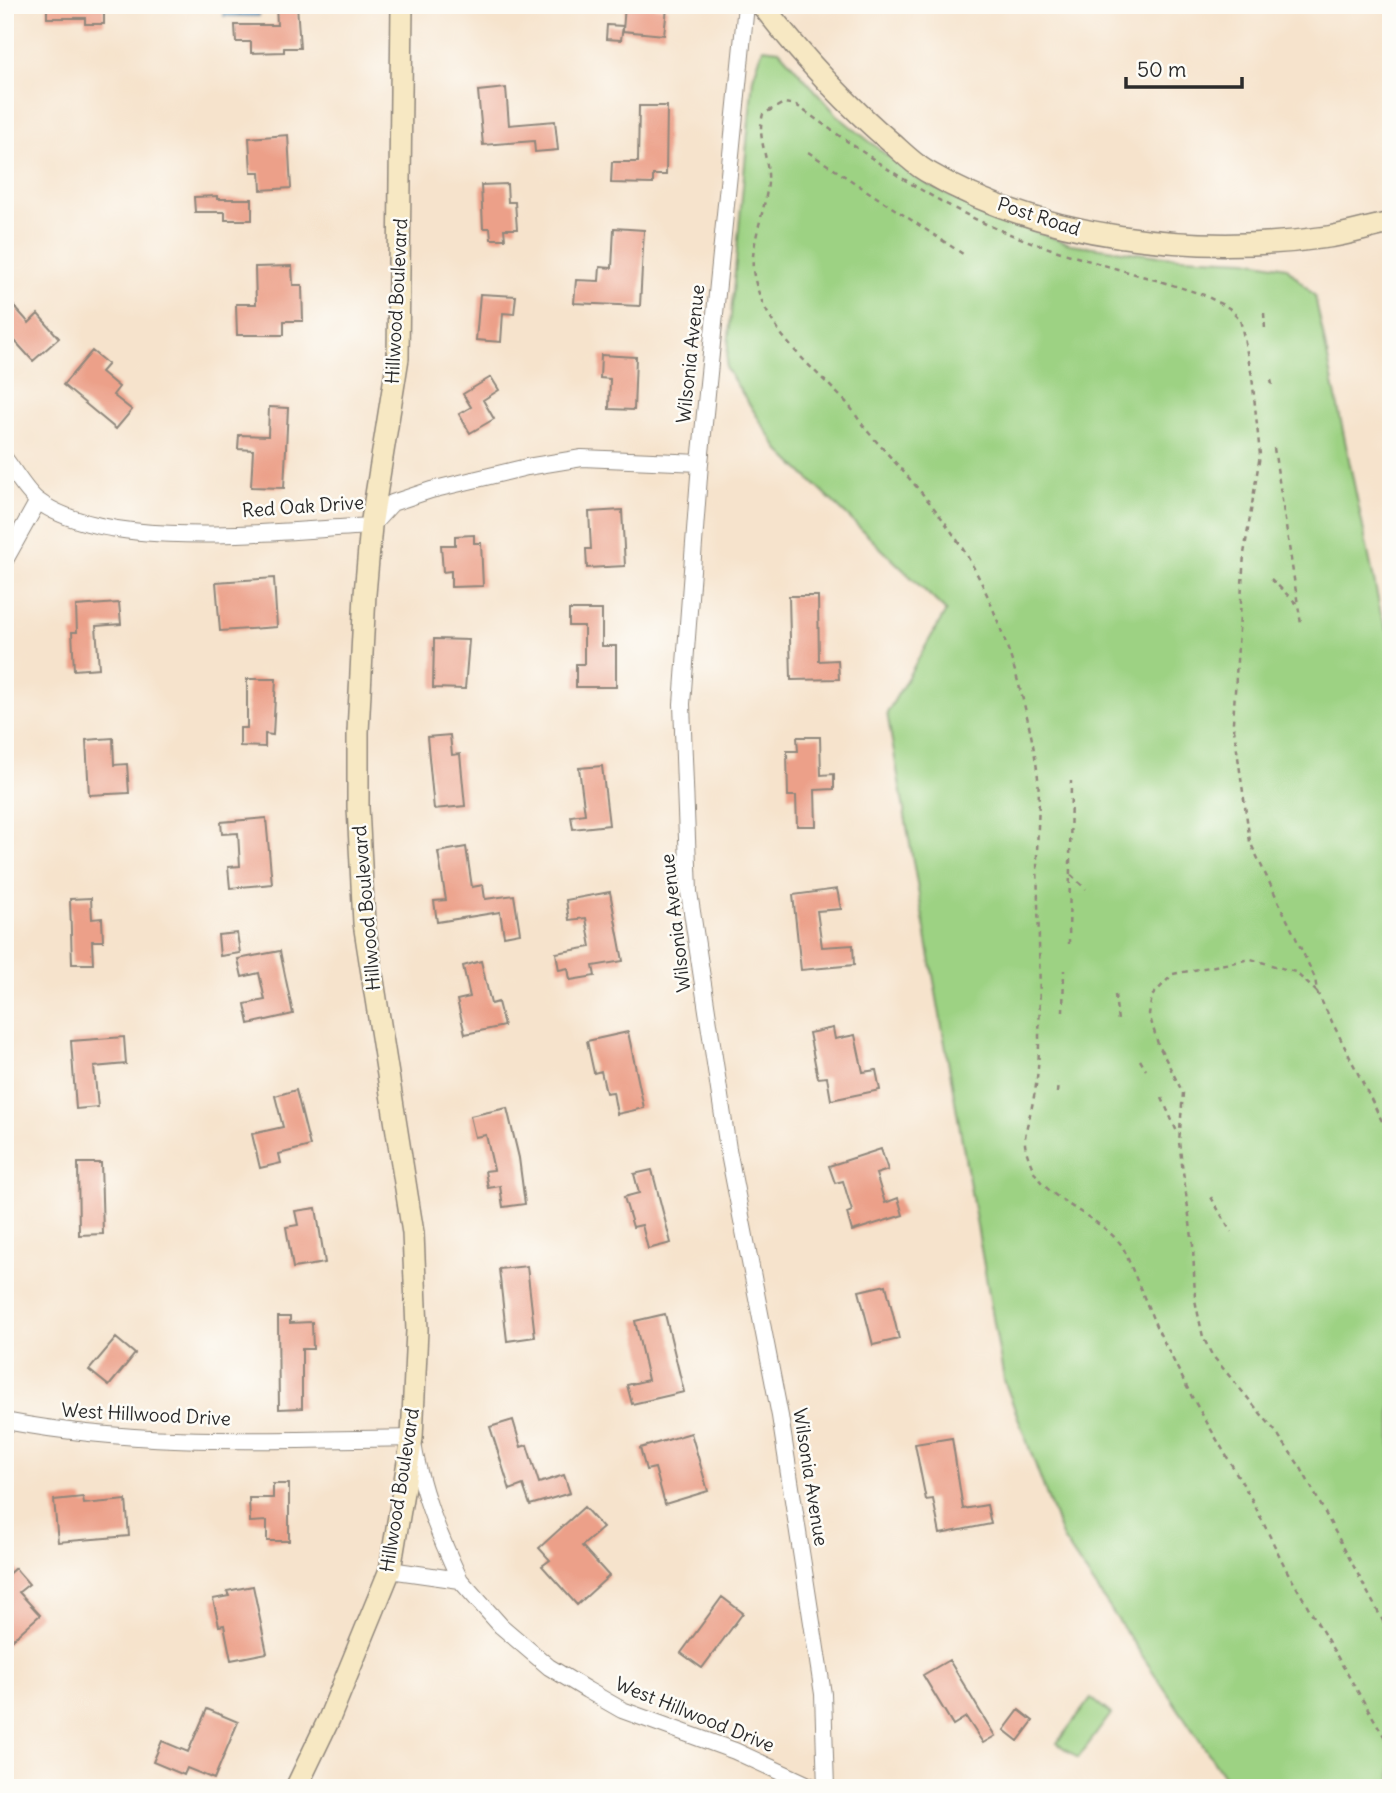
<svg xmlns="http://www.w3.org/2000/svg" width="1396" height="1793" viewBox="0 0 1396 1793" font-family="Delius,sans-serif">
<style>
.green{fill:#9dd283;stroke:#647e57;stroke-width:2}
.water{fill:#71bae9;stroke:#4e728a;stroke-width:2}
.building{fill:#eca089}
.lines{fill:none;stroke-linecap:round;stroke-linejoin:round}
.street-casing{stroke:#90877c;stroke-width:18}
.secondary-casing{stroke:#90877c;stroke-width:24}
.path{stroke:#90877c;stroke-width:2.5;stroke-dasharray:5 5;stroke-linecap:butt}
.street{stroke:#fff;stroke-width:16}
.secondary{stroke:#f7e8c3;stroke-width:21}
.labels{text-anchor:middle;stroke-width:5;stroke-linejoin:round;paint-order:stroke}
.street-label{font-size:19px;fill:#2b2b2b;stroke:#fdfcf7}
</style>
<rect width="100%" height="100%" fill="#fdfcf7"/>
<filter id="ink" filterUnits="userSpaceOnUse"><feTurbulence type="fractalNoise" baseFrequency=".0143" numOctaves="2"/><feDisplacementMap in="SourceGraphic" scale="14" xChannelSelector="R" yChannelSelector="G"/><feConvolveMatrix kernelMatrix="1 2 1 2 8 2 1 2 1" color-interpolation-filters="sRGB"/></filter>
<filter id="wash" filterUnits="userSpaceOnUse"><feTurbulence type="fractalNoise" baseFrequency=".00686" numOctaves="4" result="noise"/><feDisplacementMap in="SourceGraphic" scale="28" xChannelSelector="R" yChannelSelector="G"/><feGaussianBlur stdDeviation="1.57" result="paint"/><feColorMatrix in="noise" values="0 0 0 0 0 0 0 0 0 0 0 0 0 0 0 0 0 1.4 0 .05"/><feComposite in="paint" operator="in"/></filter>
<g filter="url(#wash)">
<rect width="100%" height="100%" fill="#f6e3cc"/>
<path class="green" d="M763 48 779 50 839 117 914 177 980 212 1070 244 1160 256 1246 260 1286 267 1315 296 1381 614 1391 640V1788H1232L1063 1539 1004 1380 887 713 946 611 779 450 726 368 753 78Z
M1091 1698 1111 1714 1078 1758 1057 1743Z"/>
<path class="water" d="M224 5H259V16H224Z"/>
<g id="blocks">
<path class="building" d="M47 5H104V24H85V18H47Z
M276 5H297L300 48H284V52L251 53V42H236L235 25H277Z
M625 5 667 8 664 35 623 31Z
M607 25 623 26 621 40 606 39Z
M506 88 509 125 555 121 558 150 535 152 534 141 483 145 478 91Z
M639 106H667L666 175H653V184L611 183 612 162H638Z
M288 135 291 188 261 190 260 172H251L249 138Z
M507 184 508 202H515L517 229H504L505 239H491L490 228H483L481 185Z
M217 196V199H252V220H225V212H195L194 197Z
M614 228 644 230 640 306 574 303 576 280 599 281 600 267 612 268Z
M292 266 293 285H302L303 321H284V335H237L236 304H256L255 267Z
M480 294 516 296 514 314 503 313 501 342 476 340Z
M5 296 29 323 38 314 59 338 33 361 5 330Z
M92 351 108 364 101 372 119 387 113 395 132 410 116 429 63 385Z
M601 355 636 357 634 410 609 409 610 379 600 378Z
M491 377 499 390 483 400 494 419 470 433 459 414 471 407 463 394Z
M269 407 288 408 284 488 251 487 253 450 238 449 239 435 268 436Z
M622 510 625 566 587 568 586 549H591L589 512Z
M474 535V543H481L483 586 451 587V571L443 572 441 545H455V536Z
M274 578 277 627 220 631 216 582Z
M789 596H818L819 661 838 660 839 679 791 680Z
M119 603 121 624 96 626 99 668 74 670 72 632H77L76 606Z
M569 610H602V646H616V687H576V664H584V626H569Z
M434 639 469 640 465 689 433 688Z
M247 679H276L273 735 265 734V747L240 746V728H247Z
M450 735 452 755 460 754 465 806 434 809 427 737Z
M797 737H820L821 775 834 774V789L815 790 816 826H797L796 796H788L787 751H798Z
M113 738 114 765 127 764 129 793 89 795 86 740Z
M602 766 609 825 573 829 571 816 585 814 579 768Z
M266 818 272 884 230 888 228 867 240 866 238 833 222 834 221 822Z
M466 847 472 887 483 885 485 899 514 895 520 933 504 936 500 912 437 922 434 901 446 900 438 852Z
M837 889 841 909 817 911 822 947 853 945 854 965 801 970 793 895Z
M610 892 623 961 593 966 595 976 570 980 568 968 559 970 556 953 591 947 586 918 569 920 566 900Z
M91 898 92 919 102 918 103 941H92L93 964H72L70 899Z
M237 933 240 953 220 956 218 935Z
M280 951 293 1014 249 1024 245 1004 265 1000 259 973 242 977 238 959Z
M481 961 491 1004 498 1002 504 1026 465 1034 457 1000 470 997 463 966Z
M833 1028 835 1039 855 1035 863 1072 876 1070 880 1090 831 1100 827 1077 818 1078 809 1033Z
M628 1032 644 1108 617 1114 613 1092 606 1093 601 1071 594 1073 587 1041Z
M124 1037 126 1064 94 1067 98 1107 76 1109 71 1041Z
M296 1090 310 1146 279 1154 281 1163 260 1168 252 1134 283 1127 275 1096Z
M507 1108 519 1158 525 1204 503 1207 500 1186 488 1188 485 1171 494 1170 486 1135 475 1137 470 1116Z
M881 1149 888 1170 876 1174 885 1203 898 1198 903 1215 852 1231 847 1213 852 1211 843 1181 835 1183 829 1166Z
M78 1163H101L103 1234 79 1235Z
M652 1170 671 1243 648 1249 642 1225 633 1227 624 1197 639 1193 634 1174Z
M316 1208 325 1263 293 1268 286 1227 298 1225 295 1211Z
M527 1266 535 1337 507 1341 499 1269Z
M886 1285 899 1339 873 1345 859 1291Z
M665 1314 684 1392 632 1404 627 1385 648 1380 635 1321Z
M278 1317H290V1323L312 1322 313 1349H302V1408L279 1409Z
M116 1338 135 1354 109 1386 89 1370Z
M513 1420 521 1447 527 1445 539 1483 564 1475 570 1493 530 1505 523 1485 510 1490 490 1427Z
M691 1433 708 1491 665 1504 655 1468 646 1470 640 1448Z
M952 1438 963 1509 987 1505 991 1524 940 1534 933 1499 926 1500 915 1444Z
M273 1484H289V1541H267V1521L250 1522 249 1498H273Z
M83 1497 84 1504 126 1500 129 1536 58 1542 54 1500Z
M584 1507 603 1528 582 1546 609 1576 577 1605 542 1566 550 1560 539 1548Z
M15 1568 29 1584 19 1592 40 1615 5 1646V1577Z
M253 1586 267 1653 231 1660 224 1625 219 1626 213 1599 229 1596 227 1591Z
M722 1597 743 1613 702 1668 681 1653Z
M949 1660 995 1736 983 1743 966 1717 953 1725 923 1675Z
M207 1709 238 1722 214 1779 187 1768 184 1775 153 1762 162 1741 188 1752Z
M1019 1710 1033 1721 1018 1741 1004 1730Z"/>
</g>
</g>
<g filter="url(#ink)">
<use href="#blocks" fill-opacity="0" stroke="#90877c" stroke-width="2"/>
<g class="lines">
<g class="street-casing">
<path id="street" d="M746 5 700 463 682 704 689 892 728 1149 780 1416 823 1694 826 1788
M5 459C15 472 26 492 38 501 108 553 286 530 371 526L392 503 431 490 527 467 582 458 700 463
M5 560 38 501
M5 1421C143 1447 273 1440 412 1438 420 1489 438 1533 460 1580
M390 1570 460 1580 501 1626 549 1667 587 1690 622 1710 735 1751 815 1788"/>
</g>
<g class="secondary-casing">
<path id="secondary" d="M762 5C801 55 844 103 893 144 903 153 914 164 926 171 1040 239 1198 256 1328 237 1349 234 1370 227 1391 223
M296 1788 329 1719 390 1570 412 1438 417 1330 413 1233 364 923 358 807V732L365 594 371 526 398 358 402 5"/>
</g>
<path class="path" d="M808 152 963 254
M1264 313 1265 330
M1271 380 1273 389
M1274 448 1298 605
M1271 579 1298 605 1301 624
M1071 875 1086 889
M1069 944 1071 781
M1317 992 1295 972 1251 959 1173 974 1152 996 1149 1014 1158 1044 1183 1093 1179 1142 1193 1245 1195 1300 1203 1337 1212 1355 1276 1432 1301 1468 1391 1636
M1115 995 1118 1021
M1063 1012 1064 970
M1140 1060 1146 1070
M1057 1093 1058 1083
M1162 1098 1178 1134
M1391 1139 1317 992 1315 978 1250 842 1247 820 1233 722 1244 554 1260 455 1252 376 1240 319 1229 308 1204 295C1132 271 1055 255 986 224 914 191 860 150 796 105L784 103 763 114C756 138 770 159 768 183 765 213 748 249 754 276 766 331 805 360 842 398 853 408 859 422 869 433 922 493 963 534 993 609 1014 661 1029 715 1037 769 1041 798 1037 830 1037 859 1038 918 1041 977 1039 1037 1039 1059 1038 1079 1033 1101 1031 1114 1024 1131 1025 1144 1026 1152 1030 1162 1033 1169 1046 1201 1101 1216 1123 1247L1156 1326 1192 1397 1251 1498 1287 1571 1391 1748
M1211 1197 1231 1232"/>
<use href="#street" class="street"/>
<use href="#secondary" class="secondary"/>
</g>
</g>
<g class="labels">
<g class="street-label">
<text transform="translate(1039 216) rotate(18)" y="7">Post Road</text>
<text transform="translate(396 301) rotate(-87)" y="7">Hillwood Boulevard</text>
<text transform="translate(690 354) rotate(-84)" y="7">Wilsonia Avenue</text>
<text transform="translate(303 506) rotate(-4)" y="7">Red Oak Drive</text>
<text transform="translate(366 908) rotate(-95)" y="7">Hillwood Boulevard</text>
<text transform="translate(675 923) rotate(-97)" y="7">Wilsonia Avenue</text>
<text transform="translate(146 1414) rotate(3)" y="7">West Hillwood Drive</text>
<text transform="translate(811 1477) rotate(81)" y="7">Wilsonia Avenue</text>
<text transform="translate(399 1490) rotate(-81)" y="7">Hillwood Boulevard</text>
<text transform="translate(695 1714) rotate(22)" y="7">West Hillwood Drive</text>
</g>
</g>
<rect width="1396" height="1793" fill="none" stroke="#fdfcf7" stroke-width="28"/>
<path d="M1126 77v10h116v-10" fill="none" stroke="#2b2b2b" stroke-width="3.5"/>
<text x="1137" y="77" font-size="21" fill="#2b2b2b" stroke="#fdfcf7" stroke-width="5" paint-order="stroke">50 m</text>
</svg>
